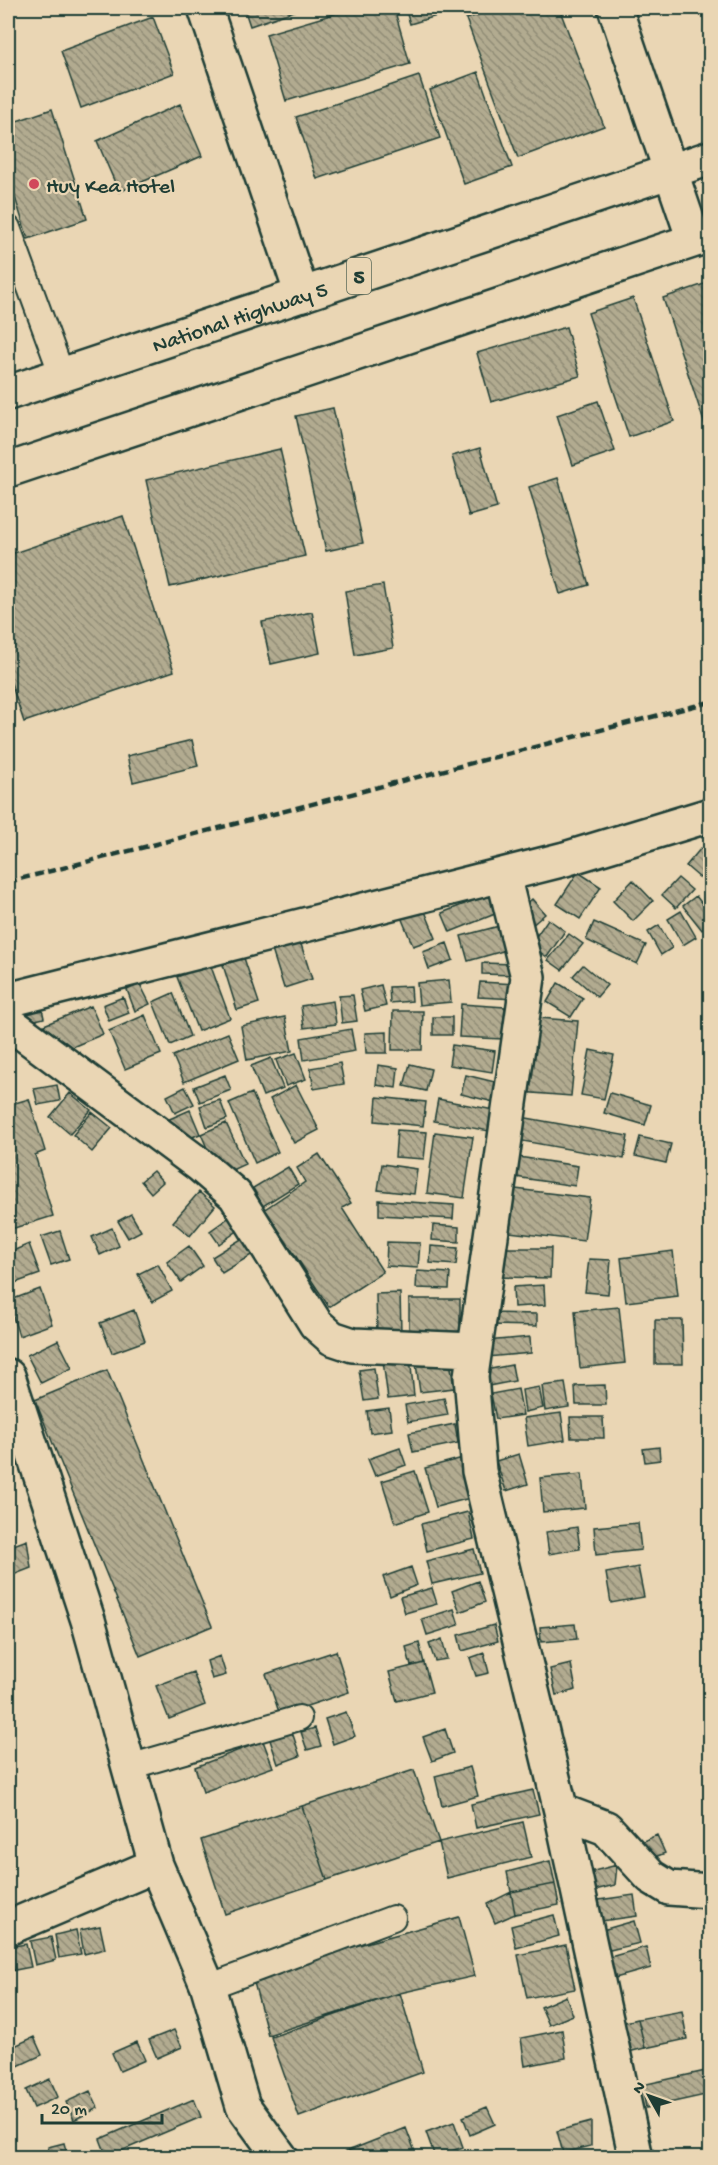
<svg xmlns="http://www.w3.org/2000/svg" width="718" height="2165" viewBox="0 0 718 2165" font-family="'Gochi Hand',sans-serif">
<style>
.building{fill:url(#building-back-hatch);stroke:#1f3d34;stroke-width:1.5}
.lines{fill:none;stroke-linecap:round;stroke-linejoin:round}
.service-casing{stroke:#1f3d34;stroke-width:28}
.minor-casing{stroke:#1f3d34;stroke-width:38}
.trunk-casing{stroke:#1f3d34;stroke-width:38}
.service{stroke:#ead6b4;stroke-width:24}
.minor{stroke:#ead6b4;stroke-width:33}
.trunk{stroke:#ead6b4;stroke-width:33}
.rail{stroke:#1f3d34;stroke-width:4.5;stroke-dasharray:9 4.5;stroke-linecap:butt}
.poi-dot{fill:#d1495b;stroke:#ead6b4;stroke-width:2}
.labels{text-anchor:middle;stroke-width:4.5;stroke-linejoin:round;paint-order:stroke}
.shield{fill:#ead6b4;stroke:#5c6b5a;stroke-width:1.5}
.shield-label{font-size:21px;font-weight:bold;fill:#1f3d34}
.poi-label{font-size:22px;fill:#1f3d34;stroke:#ead6b4;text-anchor:start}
.street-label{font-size:22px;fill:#1f3d34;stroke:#ead6b4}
</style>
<defs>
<pattern id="building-back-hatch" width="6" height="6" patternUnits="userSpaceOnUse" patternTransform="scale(1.5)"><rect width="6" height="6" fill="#b2ab90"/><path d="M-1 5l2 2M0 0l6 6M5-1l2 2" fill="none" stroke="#908c76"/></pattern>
</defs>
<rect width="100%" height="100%" fill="#ead6b4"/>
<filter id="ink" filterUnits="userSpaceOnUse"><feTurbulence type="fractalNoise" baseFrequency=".0167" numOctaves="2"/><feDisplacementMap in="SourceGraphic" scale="12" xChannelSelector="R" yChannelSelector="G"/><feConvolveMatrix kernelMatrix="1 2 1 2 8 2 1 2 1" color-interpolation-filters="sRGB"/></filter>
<g filter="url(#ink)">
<path class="building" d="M244 8H303L250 26Z
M354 8H394L410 64 286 101 266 34Z
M405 8H463L410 24Z
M498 8H559L604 126 518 158 466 19Z
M153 17 174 73 81 108 61 51Z
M478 72 512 167 464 184 430 90Z
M419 76 440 138 317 179 296 117Z
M180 104 202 156 119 192 97 141Z
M52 109 87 219 28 239 8 175V124Z
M710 282V434H708L663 298Z
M633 298 674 421 629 437 588 313Z
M566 327 580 376 491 402 477 353Z
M598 401 615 451 573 465 557 415Z
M333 408 363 543 326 551 296 416Z
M480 448 497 508 469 516 452 456Z
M280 449 305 556 170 587 146 480Z
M558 478 589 585 560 594 529 487Z
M123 516 174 671 24 722 8 674V555Z
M383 585 393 648 355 655 345 591Z
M312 612 320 653 271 664 262 622Z
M192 740 198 766 133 782 127 756Z
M701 848 710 856V866L700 878 686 866Z
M578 872 601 887 580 919 557 904Z
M678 878 692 890 676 908 662 895Z
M633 880 653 901 633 921 613 901Z
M492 893 500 912 450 932 442 913Z
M696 896 710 914V923L702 930 683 906Z
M532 899 545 914 529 928 516 913Z
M424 909 436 938 413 946 401 917Z
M681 911 696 937 683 945 668 919Z
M548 919 565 931 547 957 530 945Z
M594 922 646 945 637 964 586 940Z
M503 925 510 949 468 961 461 936Z
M659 925 672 948 661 955 648 932Z
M569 934 583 944 562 970 548 960Z
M300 941 312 979 284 988 272 950Z
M447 943 453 960 429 969 423 952Z
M244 958 259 1003 237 1010 223 965Z
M482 963 514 964V975L482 974Z
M210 964 230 1018 198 1031 177 977Z
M583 965 607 985 597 997 573 976Z
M449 980 451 1002 419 1005 417 983Z
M480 982 518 984 516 999 478 997Z
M558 983 583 998 571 1017 547 1002Z
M140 984 150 1004 135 1011 127 990Z
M381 985 386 1006 365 1011 360 990Z
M411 986 412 1001 390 1003 389 987Z
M173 993 190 1036 170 1045 153 1002Z
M353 995 357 1021 342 1023 339 996Z
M123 997 129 1013 109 1021 103 1005Z
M333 1001 336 1024 304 1028 301 1006Z
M41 1004 44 1018 19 1024 16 1009Z
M461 1004 505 1007 503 1039 459 1037Z
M91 1006 103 1034 56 1054 44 1025Z
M393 1011H423L422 1050H392Z
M145 1015 161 1054 125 1069 109 1031Z
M285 1017 292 1051 247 1060 241 1026Z
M433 1017H452V1035H433Z
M526 1017 578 1021 571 1096 520 1092Z
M351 1029 355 1051 304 1060 301 1038Z
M387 1032V1053H366L365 1033Z
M228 1033 239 1059 184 1082 173 1056Z
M452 1045 495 1051 492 1072 449 1065Z
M590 1050 614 1055 604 1099 581 1095Z
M296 1053 306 1079 286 1086 276 1060Z
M271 1058 283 1088 263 1096 251 1066Z
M340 1063 344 1084 314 1089 310 1068Z
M410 1064 431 1069 426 1091 404 1086Z
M378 1065 398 1068 396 1088 376 1085Z
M225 1075 231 1090 200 1102 194 1087Z
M466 1075 499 1083 494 1102 461 1094Z
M57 1085 60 1101 38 1105 34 1089Z
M296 1085 319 1130 294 1143 270 1099Z
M185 1087 194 1104 175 1113 167 1096Z
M70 1093 91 1110 70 1134 50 1117Z
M252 1093 278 1152 255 1163 229 1103Z
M610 1093 651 1105 645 1125 604 1113Z
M377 1097 426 1102 423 1126 375 1121Z
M29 1099 45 1151 35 1155 53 1216 8 1230V1105Z
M438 1099 494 1110 489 1131 434 1121Z
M220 1100 227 1119 207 1127 200 1106Z
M190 1110 200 1134 174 1144 165 1121Z
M92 1112 112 1128 92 1152 73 1135Z
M521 1117 628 1136 624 1159 517 1140Z
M226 1123 245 1164 219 1176 201 1134Z
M397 1130 427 1132 424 1159 395 1157Z
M435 1132 473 1137 464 1198 427 1193Z
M640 1137 671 1144 666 1163 635 1156Z
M319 1154 351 1203 342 1208 383 1272 329 1307 265 1209 305 1182 297 1168Z
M512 1156 578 1166 575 1186 509 1176Z
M382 1164 417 1169 414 1194 378 1190Z
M288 1167 298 1184 263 1206 253 1188Z
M153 1171 163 1182 151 1193 141 1181Z
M507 1188 590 1198 584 1241 501 1231Z
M199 1192 215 1206 190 1236 173 1222Z
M379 1200 454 1205 453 1219 379 1215Z
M131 1214 141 1231 128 1238 118 1221Z
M234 1214 243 1227 219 1244 210 1231Z
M433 1225 459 1227V1242L432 1240Z
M112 1228 119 1246 100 1255 92 1237Z
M60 1231 69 1259 51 1265 41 1237Z
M251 1233 261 1249 222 1273 212 1257Z
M387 1242 420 1243 418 1268 386 1266Z
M29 1244 40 1274 12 1284 8 1273V1253Z
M189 1246 203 1266 181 1282 167 1262Z
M431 1246 458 1248 456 1265 430 1263Z
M495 1248H551L550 1278 495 1277Z
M673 1251 678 1296 626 1302 621 1258Z
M589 1259 611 1260 608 1294 585 1292Z
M158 1264 172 1291 152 1302 138 1274Z
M417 1271 450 1273 449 1289 416 1288Z
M544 1285 545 1305 514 1307 513 1287Z
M40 1289 52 1324 19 1336 8 1301Z
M400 1293 401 1332 377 1333 376 1294Z
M409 1299H460V1338H409Z
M619 1307 625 1363 580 1368 575 1311Z
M134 1310 145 1341 112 1353 100 1323Z
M485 1313 537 1314V1326L485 1325Z
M655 1320H682L683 1364H655Z
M530 1337 531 1353 487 1357 486 1341Z
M58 1340 72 1368 41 1383 27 1355Z
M410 1357 414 1396 388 1399 383 1361Z
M450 1360 454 1388 420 1392 416 1364Z
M512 1365 515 1381 483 1387 480 1371Z
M374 1368 378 1399 364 1401 359 1370Z
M107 1370 212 1626 140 1656 35 1400Z
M565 1383 569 1407 545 1411 542 1386Z
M605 1385 606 1405H576L575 1386Z
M539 1387 543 1408 525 1412 522 1390Z
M518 1389 523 1415 496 1419 491 1394Z
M444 1398 448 1415 408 1422 405 1405Z
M389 1408 392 1430 370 1433 367 1411Z
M561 1413 565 1440 528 1446 524 1418Z
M570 1417H603L604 1438H571Z
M455 1424 458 1443 413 1452 409 1433Z
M659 1447 660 1460 645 1462 643 1449Z
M400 1448 406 1465 375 1476 368 1459Z
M519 1454 528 1484 506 1491 496 1461Z
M463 1458 474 1497 436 1507 425 1468Z
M415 1471 428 1512 395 1523 382 1481Z
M582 1474 585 1508 543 1512 540 1478Z
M468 1512 474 1539 427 1551 421 1524Z
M638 1523 641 1550 596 1555 594 1527Z
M577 1527 580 1549 549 1554 546 1532Z
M27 1540 31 1568 8 1577V1547Z
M474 1549 480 1573 432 1584 426 1561Z
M411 1567 417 1585 390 1596 383 1577Z
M638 1567 644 1597 611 1603 606 1573Z
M478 1581 485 1602 460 1612 452 1591Z
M432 1588 437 1604 405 1613 400 1597Z
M454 1609 459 1625 427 1635 422 1619Z
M575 1624 577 1639 541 1642 540 1627Z
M494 1625 498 1641 462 1651 458 1635Z
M442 1639 447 1659 435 1661 429 1644Z
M419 1643 424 1663 411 1666 406 1647Z
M336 1651 349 1692 280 1715 266 1674Z
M484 1653 489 1673 476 1676 470 1658Z
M220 1656 226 1675 212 1679 207 1661Z
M424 1663 432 1692 397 1701 389 1672Z
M571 1664 576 1690 556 1695 550 1669Z
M193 1672 205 1705 169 1719 156 1686Z
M346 1712 355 1736 333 1744 325 1719Z
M315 1728 321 1746 307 1750 301 1732Z
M445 1729 453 1753 432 1761 423 1737Z
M292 1732 300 1756 278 1764 270 1740Z
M263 1741 273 1767 203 1792 195 1767Z
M470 1767 478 1796 442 1806 435 1776Z
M414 1770 439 1842 327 1880 302 1806Z
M533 1790 539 1814 476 1828 471 1804Z
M302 1806 327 1880 225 1914 201 1840Z
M523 1822 531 1857 447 1878 439 1842Z
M657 1835 665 1853 640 1863 632 1846Z
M550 1861 555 1884 511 1892 507 1872Z
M617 1865 615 1885 587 1892 582 1874Z
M555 1884 559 1905 515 1914 511 1892Z
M511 1892 515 1914 495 1923 487 1904Z
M634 1895 637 1916 602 1921 599 1900Z
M554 1915 559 1936 516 1948 511 1926Z
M459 1917 475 1976 400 1993 268 2035 252 1975Z
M634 1921 640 1943 597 1953 592 1933Z
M100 1926 105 1949 84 1954 80 1930Z
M76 1930 81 1954 59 1958 55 1935Z
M51 1937 56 1960 35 1965 30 1941Z
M26 1944 31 1967 10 1971 8 1947Z
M566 1945 575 1989 527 1998 518 1955Z
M646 1947 651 1968 608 1980 603 1959Z
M400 1993 423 2072 299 2117 271 2037Z
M566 1996 573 2015 549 2025 541 2007Z
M682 2011 687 2039 645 2048 638 2019Z
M638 2019 645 2048 624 2053 617 2024Z
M174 2030 182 2047 157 2058 149 2040Z
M562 2030 566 2058 525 2066 521 2038Z
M34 2037 42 2055 18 2066 10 2048Z
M137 2042 145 2060 120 2071 112 2053Z
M710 2070V2094L646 2108 642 2085Z
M50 2079 58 2097 34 2108 26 2090Z
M90 2091 98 2108 74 2120 66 2102Z
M194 2099 201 2117 107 2157 100 2139Z
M487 2107 495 2124 470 2135 463 2117Z
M454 2122 463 2147 435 2157 426 2132Z
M591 2122V2146L563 2153 557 2131Z
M406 2128 417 2157 414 2158H330Z
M64 2143 68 2158H51L48 2147Z"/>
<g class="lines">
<g class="service-casing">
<path id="service" d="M8 228 62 375
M129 1767 299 1718
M208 1987 393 1918"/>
</g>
<g class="minor-casing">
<path id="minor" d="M205 8 302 295
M615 8 694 240
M503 875 528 977 471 1376 479 1471 561 1811 636 2158
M8 1000 565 859 710 815
M8 1022 200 1165 235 1195 316 1324 332 1338 353 1345 474 1350
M8 1376 88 1620 156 1865 208 1987 243 2106 281 2158
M561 1811 606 1828 651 1877 669 1888 710 1891
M8 1928 156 1865"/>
</g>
<g class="trunk-casing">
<g id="trunk">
<path id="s1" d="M8 393 710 158"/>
<path d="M8 470 710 235"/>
</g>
</g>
<use href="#service" class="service"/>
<use href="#minor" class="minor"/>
<use href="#trunk" class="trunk"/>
<path class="rail" d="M8 882 710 702"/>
</g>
</g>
<circle class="poi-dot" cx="34" cy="184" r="6"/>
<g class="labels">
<rect class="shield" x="347" y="258" width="24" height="36" rx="4.5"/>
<g class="shield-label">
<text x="359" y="283">5</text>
</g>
<g class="poi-label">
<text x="46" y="192">Huy Kea Hotel</text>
</g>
<g class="street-label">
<text dy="8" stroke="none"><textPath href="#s1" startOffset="244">National Highway 5</textPath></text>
</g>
</g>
<rect width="718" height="2165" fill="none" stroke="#ead6b4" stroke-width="30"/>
<rect x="15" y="15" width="688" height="2135" fill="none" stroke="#1f3d34" stroke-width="2" filter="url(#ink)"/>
<g transform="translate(649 2096) rotate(310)" stroke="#ead6b4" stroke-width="4.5" paint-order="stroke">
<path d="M0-4.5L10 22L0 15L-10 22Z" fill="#1f3d34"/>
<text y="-9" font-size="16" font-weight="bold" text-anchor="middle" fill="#1f3d34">N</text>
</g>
<path d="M42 2114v9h120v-9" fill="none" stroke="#1f3d34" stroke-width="3"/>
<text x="51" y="2114" font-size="18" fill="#1f3d34" stroke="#ead6b4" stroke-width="4.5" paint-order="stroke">20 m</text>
</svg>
